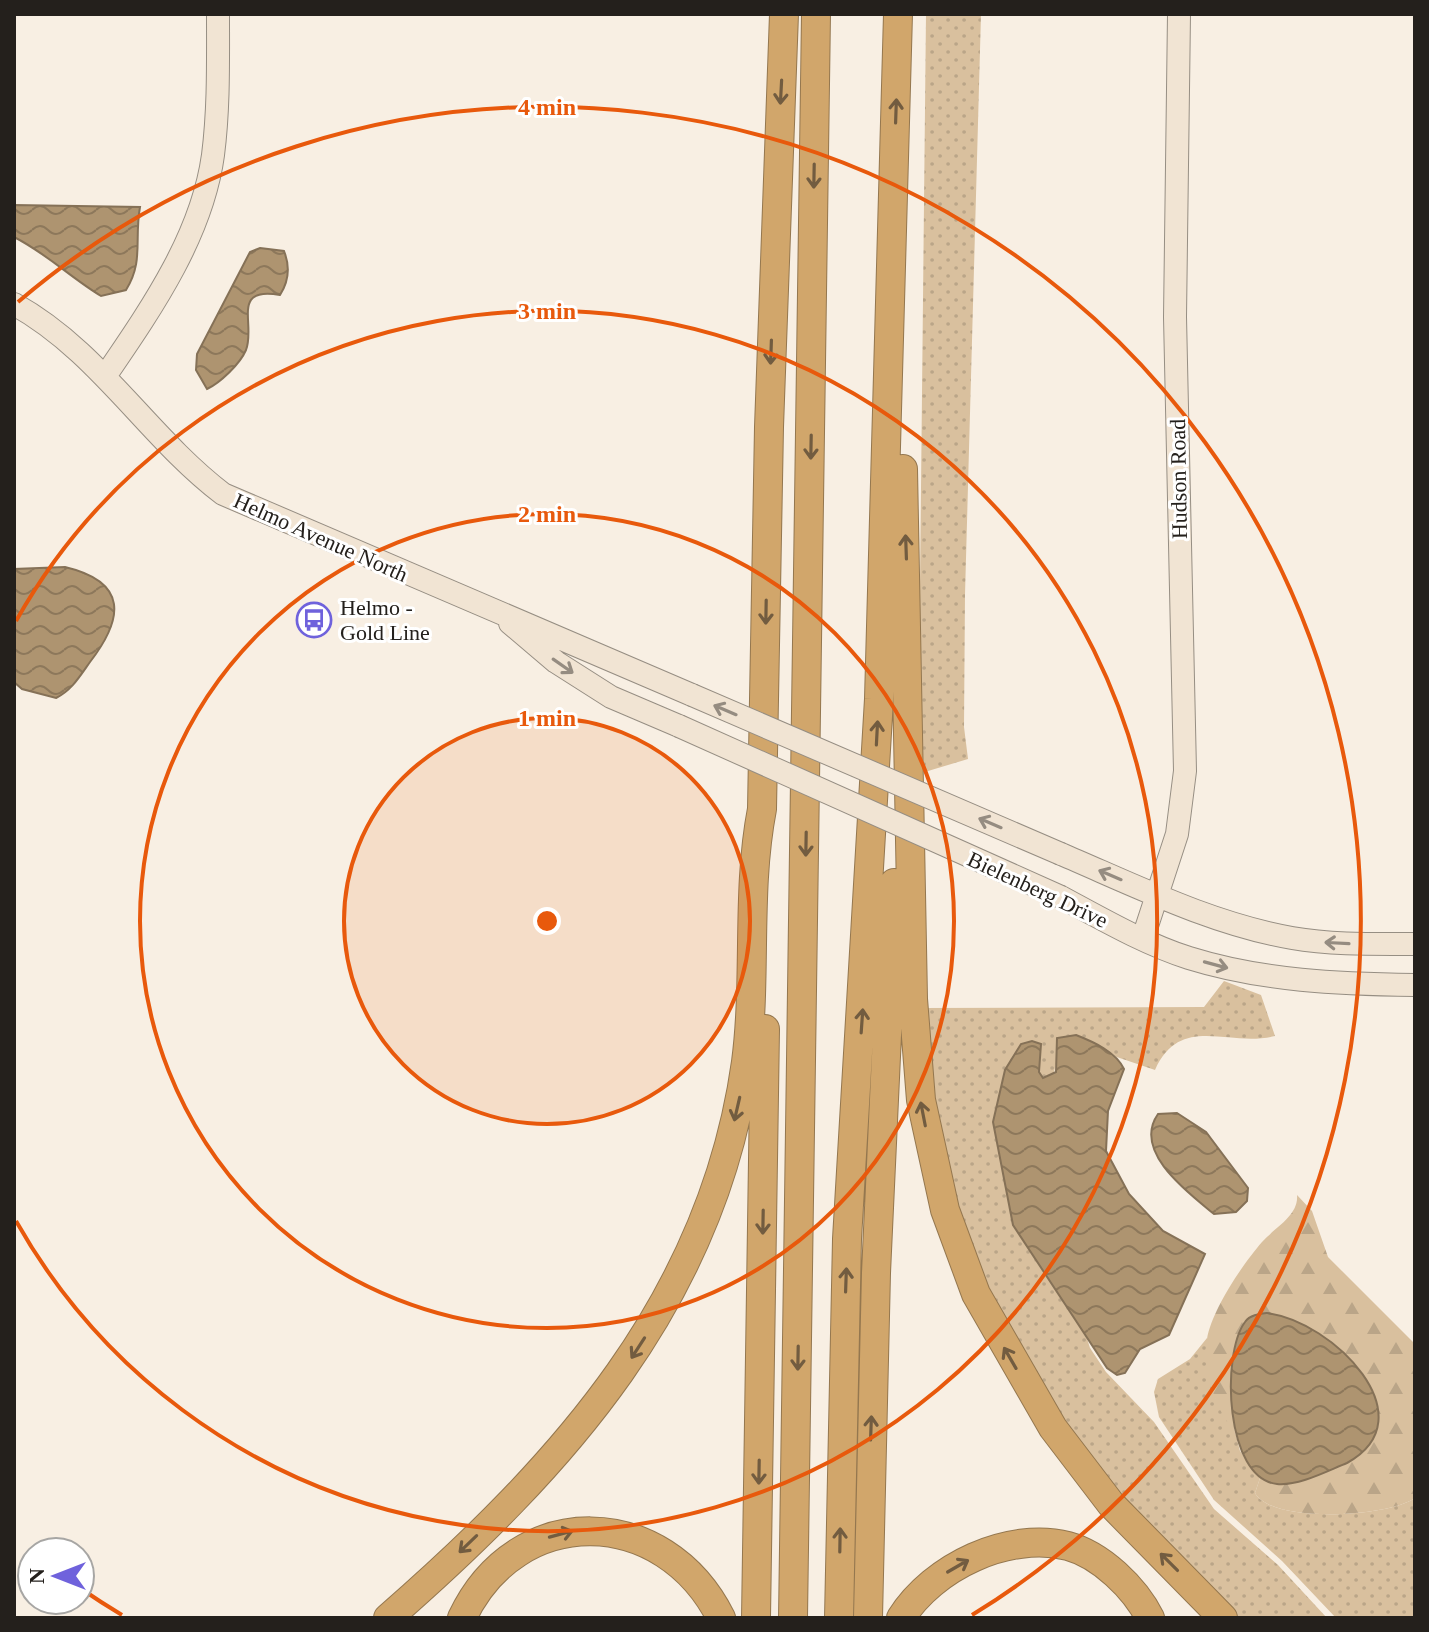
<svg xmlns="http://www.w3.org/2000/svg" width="1429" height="1632" viewBox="0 0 1429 1632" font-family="Georgia,serif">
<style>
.grass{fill:url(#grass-dots)}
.forest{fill:url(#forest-firs)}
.water{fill:url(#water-waves);stroke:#857157;stroke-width:2}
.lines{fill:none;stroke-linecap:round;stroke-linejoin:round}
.secondary-casing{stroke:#968e83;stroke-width:24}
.highway-casing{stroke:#94774f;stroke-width:30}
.secondary{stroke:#f1e4d3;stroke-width:22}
.highway{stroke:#d1a66b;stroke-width:28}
.secondary-bridge-casing{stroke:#968e83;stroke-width:24;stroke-linecap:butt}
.secondary-bridge{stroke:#f1e4d3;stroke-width:22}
.oneway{stroke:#725c40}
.oneway2{stroke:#958c81}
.ring{fill:none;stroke:#e8590c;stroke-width:4}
.labels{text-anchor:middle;stroke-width:6;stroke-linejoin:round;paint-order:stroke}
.street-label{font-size:22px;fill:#24201c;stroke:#fff}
.poi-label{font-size:22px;fill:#24201c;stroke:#fff;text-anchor:start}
.centre{fill:#e8590c;stroke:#fff;stroke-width:4}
.ring-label{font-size:24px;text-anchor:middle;font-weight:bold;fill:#e8590c;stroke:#fff;stroke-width:6;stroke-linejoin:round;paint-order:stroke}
</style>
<defs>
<pattern id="grass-dots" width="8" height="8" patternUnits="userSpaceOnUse" patternTransform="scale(2)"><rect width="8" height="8" fill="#d9c09e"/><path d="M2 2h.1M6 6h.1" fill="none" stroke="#baa588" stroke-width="1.8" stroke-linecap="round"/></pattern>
<pattern id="forest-firs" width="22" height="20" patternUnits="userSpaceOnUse" patternTransform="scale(2)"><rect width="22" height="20" fill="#d9c09e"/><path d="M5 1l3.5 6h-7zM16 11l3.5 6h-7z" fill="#baa588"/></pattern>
<pattern id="water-waves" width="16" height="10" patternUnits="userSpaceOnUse" patternTransform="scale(2)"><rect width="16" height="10" fill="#ae9470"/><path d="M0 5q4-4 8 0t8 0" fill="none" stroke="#8d785b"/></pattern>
</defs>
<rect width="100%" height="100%" fill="#f8efe3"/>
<path class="grass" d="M926 14H981L965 595 964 727 968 759 918 774Z
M1224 981 1261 995 1275 1036C1228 1048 1181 1013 1155 1070L1105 1053 1057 1060 1051 1084 1075 1300 1090 1348 1106 1372 1154 1422 1214 1509 1278 1565 1327 1618H1237L1091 1464 1005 1336 950 1198 920 1008 1204 1007Z
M1207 1338 1208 1366 1216 1399 1235 1432 1240 1451 1260 1478 1255 1493C1272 1524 1388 1517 1415 1498V1618H1336L1282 1561 1214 1500 1159 1417 1154 1392 1158 1379 1190 1359Z"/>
<path class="forest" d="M1297 1195 1312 1211 1328 1257 1415 1344V1498C1388 1517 1272 1524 1255 1493L1260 1478C1285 1492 1316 1475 1341 1465 1429 1410 1283 1290 1248 1319 1228 1336 1231 1408 1235 1432 1216 1411 1201 1368 1207 1339 1212 1310 1242 1265 1262 1242 1274 1228 1299 1216 1297 1195Z"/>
<path class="water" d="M14 205 140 207C134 240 144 261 126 290L101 296C71 278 46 253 14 237Z
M260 248 284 251C290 266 289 281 280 295 230 286 256 325 246 350 240 364 220 383 207 389L196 370 197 354 250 252Z
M65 567C128 582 124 618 90 662 80 676 72 690 56 698L22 689 14 682V569Z
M1076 1035C1094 1042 1116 1052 1124 1069L1108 1111 1106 1151 1129 1194 1163 1231 1205 1254 1169 1335 1140 1349 1125 1373 1117 1375 1107 1368 1013 1225 993 1122 1005 1070 1021 1044 1032 1041 1041 1044 1039 1072 1043 1078 1056 1072 1057 1038Z
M1177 1113 1206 1132 1248 1188 1247 1201 1236 1212 1214 1214C1187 1192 1132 1151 1158 1114Z
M1267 1313C1333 1321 1429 1418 1347 1463 1327 1471 1299 1486 1277 1484 1225 1479 1221 1354 1245 1322 1250 1315 1259 1314 1267 1313Z"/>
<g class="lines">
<g class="secondary-casing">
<path id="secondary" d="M14 304C99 351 147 436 223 494L692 695
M106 375C151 309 202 236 213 155 219 108 218 61 218 14
M510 623 556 662 611 697 679 726
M1061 854C1136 886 1212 924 1292 938 1332 945 1374 944 1415 944
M1061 897C1102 919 1145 944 1189 958 1263 981 1339 984 1415 985
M1143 938 1177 834 1185 771 1175 317 1179 14"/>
</g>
<g class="highway-casing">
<path id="highway" d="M903 469 913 999 921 1100 945 1210 976 1294 1053 1428 1111 1504 1223 1618
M388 1618C562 1466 713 1300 746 1062 757 978 746 892 762 809L769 427 784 14
M462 1618C517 1501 664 1504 721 1618
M756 1618 765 1029
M793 1618 816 14
M839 1618 847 1239 879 699 898 14
M868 1618 876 1273 894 883
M901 1618C933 1567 1008 1531 1068 1546 1101 1555 1135 1588 1150 1618"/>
</g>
<use href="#secondary" class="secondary"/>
<use href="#highway" class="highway"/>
<g class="secondary-bridge-casing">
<path id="secondary-bridge" d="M692 695 1061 854
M679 726 1061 897"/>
</g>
<use href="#secondary-bridge" class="secondary-bridge"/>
</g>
<defs><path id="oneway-shaft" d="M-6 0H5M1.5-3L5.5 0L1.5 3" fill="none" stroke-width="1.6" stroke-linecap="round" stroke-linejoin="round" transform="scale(2)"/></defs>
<g class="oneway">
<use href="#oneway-shaft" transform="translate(781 92) rotate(93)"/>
<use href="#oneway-shaft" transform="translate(896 111) rotate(-88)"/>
<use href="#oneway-shaft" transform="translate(814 176) rotate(91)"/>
<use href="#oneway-shaft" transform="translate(771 352) rotate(92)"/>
<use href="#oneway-shaft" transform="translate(811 447) rotate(91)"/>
<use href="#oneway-shaft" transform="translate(906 547) rotate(-92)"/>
<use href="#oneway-shaft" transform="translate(766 612) rotate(91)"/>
<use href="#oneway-shaft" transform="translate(877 733) rotate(-87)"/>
<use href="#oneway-shaft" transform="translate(806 844) rotate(91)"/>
<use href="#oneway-shaft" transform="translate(862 1021) rotate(-86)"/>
<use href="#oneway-shaft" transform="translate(737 1109) rotate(103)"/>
<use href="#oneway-shaft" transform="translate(923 1114) rotate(-101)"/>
<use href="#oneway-shaft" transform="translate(763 1222) rotate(91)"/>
<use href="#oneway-shaft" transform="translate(846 1280) rotate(-88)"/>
<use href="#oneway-shaft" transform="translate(638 1348) rotate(123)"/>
<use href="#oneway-shaft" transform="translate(798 1358) rotate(91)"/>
<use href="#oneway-shaft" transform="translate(1010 1358) rotate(-120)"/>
<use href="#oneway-shaft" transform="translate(871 1428) rotate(-88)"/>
<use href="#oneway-shaft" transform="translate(759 1472) rotate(91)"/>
<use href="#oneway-shaft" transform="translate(561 1534) rotate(-15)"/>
<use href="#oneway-shaft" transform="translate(840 1540) rotate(-89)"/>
<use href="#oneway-shaft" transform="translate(468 1544) rotate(136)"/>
<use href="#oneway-shaft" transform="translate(1169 1562) rotate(-135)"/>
<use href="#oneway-shaft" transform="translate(958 1566) rotate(-30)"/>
</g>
<g class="oneway2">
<use href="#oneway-shaft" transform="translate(563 666) rotate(35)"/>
<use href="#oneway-shaft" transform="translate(725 710) rotate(-157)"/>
<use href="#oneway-shaft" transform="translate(990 823) rotate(-157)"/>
<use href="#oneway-shaft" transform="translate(1110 875) rotate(-157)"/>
<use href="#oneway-shaft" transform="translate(1337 943) rotate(-177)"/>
<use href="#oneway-shaft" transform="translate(1216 965) rotate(15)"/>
</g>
<circle cx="547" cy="921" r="203" fill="#e8590c" fill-opacity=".12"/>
<g class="ring">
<circle cx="547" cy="921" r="203"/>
<circle cx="547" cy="921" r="407"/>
<path d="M16 621A610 610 0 1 1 16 1221"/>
<path d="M122 1615A814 814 0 0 1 80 1588M18 302A814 814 0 1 1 972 1615"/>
</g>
<defs>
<g id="bus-ring" transform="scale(1.8)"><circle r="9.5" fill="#fff" stroke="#6f62dc" stroke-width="1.5"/><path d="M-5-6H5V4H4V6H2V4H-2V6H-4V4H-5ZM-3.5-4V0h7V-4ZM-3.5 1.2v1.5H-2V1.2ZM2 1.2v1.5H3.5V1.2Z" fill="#6f62dc"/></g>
</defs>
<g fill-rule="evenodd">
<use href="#bus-ring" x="314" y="620"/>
</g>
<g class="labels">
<g class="street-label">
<text transform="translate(1178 479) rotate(-91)" y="8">Hudson Road</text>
<text transform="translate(321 537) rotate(24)" y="8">Helmo Avenue North</text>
<text transform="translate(1038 889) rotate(25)" y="8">Bielenberg Drive</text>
</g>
<g class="poi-label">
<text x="340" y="615">Helmo -<tspan x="340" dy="25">Gold Line</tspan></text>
</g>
</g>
<circle cx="547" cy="921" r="12" class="centre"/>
<g class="ring-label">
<text x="547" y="115">4 min</text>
<text x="547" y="319">3 min</text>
<text x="547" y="522">2 min</text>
<text x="547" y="726">1 min</text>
</g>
<rect width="1429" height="1632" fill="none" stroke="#24201c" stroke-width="32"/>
<g transform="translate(56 1576) rotate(270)"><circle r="38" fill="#ffffff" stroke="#a7a6a4" stroke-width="2"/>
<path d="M0-6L14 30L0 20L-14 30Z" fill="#6f62dc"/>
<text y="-12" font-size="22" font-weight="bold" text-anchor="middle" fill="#24201c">N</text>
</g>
</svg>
